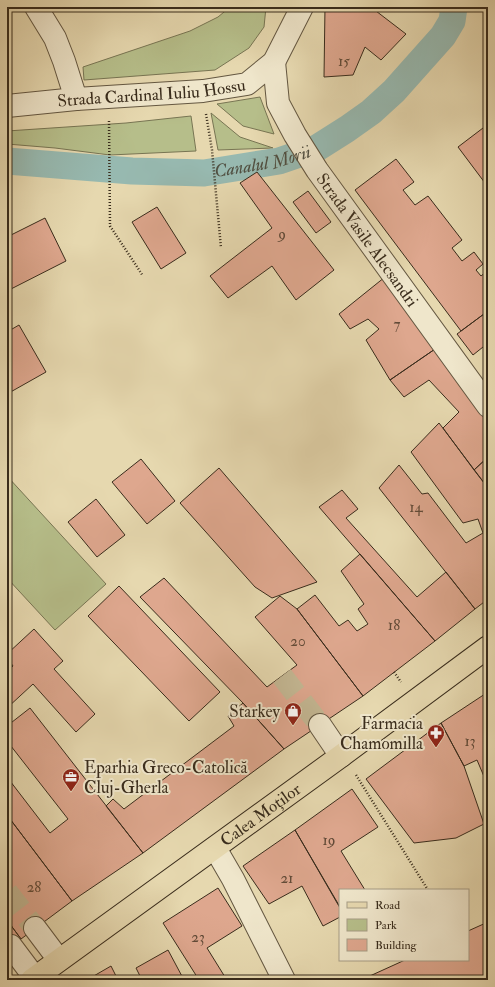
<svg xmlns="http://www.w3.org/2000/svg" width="495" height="987" viewBox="0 0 495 987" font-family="'IM FELL Double Pica',serif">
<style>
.green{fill:#b6be8a;stroke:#787553}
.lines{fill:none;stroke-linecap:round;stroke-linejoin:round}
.canal{stroke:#97b9b0;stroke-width:27}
.building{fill:#dea78e;stroke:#392c1c}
.minor-tunnel{stroke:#c3b692;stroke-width:22;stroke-dasharray:22 11;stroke-linecap:butt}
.minor-casing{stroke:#645741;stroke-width:24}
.major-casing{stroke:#392c1c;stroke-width:24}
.path{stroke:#392c1c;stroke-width:2.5;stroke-dasharray:1 2;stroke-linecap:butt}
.minor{stroke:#efe6cb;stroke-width:22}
.major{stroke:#e6d8af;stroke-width:22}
.labels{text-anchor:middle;stroke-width:4;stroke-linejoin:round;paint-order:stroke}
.number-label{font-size:15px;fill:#624b38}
.street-label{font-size:17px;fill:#392c1c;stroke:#efe6cb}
.poi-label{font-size:17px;fill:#392c1c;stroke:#efe6cb;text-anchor:end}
.water-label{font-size:18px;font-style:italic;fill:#504f41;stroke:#efe6cb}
</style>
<rect width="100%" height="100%" fill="#e6d8af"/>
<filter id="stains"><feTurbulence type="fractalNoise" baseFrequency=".005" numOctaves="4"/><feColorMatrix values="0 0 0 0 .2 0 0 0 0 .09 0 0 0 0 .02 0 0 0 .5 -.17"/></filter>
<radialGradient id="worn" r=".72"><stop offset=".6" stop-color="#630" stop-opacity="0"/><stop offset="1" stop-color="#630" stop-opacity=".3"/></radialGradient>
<path class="green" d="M230 7H266L264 27 249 48 215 70 84 80 83 67 190 31 218 17Z
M260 97 274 134 243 126 217 104Z
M211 113 240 137 273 148 218 150Z
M191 116 196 151 110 155 55 148 7 144V131L126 123Z
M7 476 106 584 55 630 7 578Z"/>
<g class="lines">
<path class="canal" id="s1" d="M7 161 132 171 204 173 279 161 317 148 347 129 371 112 394 91 443 36 452 21 454 7"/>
</g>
<path class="building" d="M325 7H377L376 11 406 34 381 60 365 47 353 75 324 77Z
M483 128 488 133V187L458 147Z
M396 159 414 182 403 190 415 205 428 196 462 240 452 248 462 261 474 252 483 264 476 270 481 276 487 271 488 273V311L461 331 355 190Z
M257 172 334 270 296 300 272 266 228 298 210 276 272 228 240 183Z
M308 191 331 222 316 233 293 202Z
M157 207 186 253 161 269 132 222Z
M45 218 66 261 7 291V237Z
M385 277 438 347 390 380 366 340 379 329 368 319 350 329 339 314Z
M488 311V343L473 355 457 334Z
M19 325 46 372 7 394V332Z
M438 347 488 418V457L474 470 443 428 459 412 429 380 404 397 390 380Z
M439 423 488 488V599L475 609 379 488 399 465 422 494 428 493 466 543 483 533 478 519 463 523 411 452Z
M488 457V488L474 470Z
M141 459 175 501 147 524 112 482Z
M219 468 317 582 272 598 255 587 180 503Z
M342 490 358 509 346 518 417 597 446 572 475 609 435 641 319 507Z
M96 499 125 535 97 557 68 522Z
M360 554 435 641 363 696 297 609 315 595 339 626 348 620 357 631 368 624 358 609 364 604 341 571Z
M164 578 267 687 297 665 255 617 280 596 297 609 363 696 284 749 243 703 140 597Z
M119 586 220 692 189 721 88 616Z
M34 629 63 661 54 669 95 714 76 732 33 684 7 708V672L13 666 7 658V654Z
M488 692V786L477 760 464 766 441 723Z
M243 703 284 749 143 853 106 806 113 799 124 809 234 726 228 716Z
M30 708 143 853 72 901 7 815V777L50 833 68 819 7 741V726Z
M441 723 464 766 484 824 456 838 414 843 366 779Z
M352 789 378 827 341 851 365 890H340V907L295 830Z
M7 815 72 901 21 939 7 920Z
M295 830 340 908V917L323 926 302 886 269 904 243 866Z
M218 888 242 926 207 948 225 977 221 980H199L163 923Z
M7 920 21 939 7 949Z
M488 922V980H361L405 960H468V931Z
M168 950 184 980H142L136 968Z
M111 966 118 980H93L92 977Z"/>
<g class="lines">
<path class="minor-tunnel" d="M282 676 320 725
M7 892 35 928"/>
<g class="minor-casing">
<g id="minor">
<path d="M36 7 55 38 64 61 76 99"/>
<path id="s2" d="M274 62 278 103 295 135 317 170 488 406"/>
<path id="s3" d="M7 106 76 99 203 91 247 84 274 62 302 7"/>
<path d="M320 725 341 756"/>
<path d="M215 848 233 879 284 980"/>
<path d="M35 928 59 960"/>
<path d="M11 946 35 978"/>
</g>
</g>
<g class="major-casing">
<g id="major">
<path id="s4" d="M32 980 341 756 488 647"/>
</g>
</g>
<path class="path" d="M206 114 212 150 221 248
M109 121 110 226 143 276
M394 672 401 682
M356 775 428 890"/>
<use href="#minor" class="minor"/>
<use href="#major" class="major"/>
</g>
<defs>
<g id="shop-pin" transform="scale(0.9)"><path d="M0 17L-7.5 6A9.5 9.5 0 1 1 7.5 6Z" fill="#8f2418" stroke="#efe6cb"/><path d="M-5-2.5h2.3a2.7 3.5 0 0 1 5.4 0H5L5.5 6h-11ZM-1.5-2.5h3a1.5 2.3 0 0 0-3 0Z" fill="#fff"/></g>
<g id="pharmacy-pin" transform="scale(0.9)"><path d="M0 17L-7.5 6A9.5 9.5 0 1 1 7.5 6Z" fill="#8f2418" stroke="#efe6cb"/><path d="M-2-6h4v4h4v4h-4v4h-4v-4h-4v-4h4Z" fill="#fff"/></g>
<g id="office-pin" transform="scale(0.9)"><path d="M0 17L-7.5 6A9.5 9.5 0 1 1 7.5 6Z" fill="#8f2418" stroke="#efe6cb"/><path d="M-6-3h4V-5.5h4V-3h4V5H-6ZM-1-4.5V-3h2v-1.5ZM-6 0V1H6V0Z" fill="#fff"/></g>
</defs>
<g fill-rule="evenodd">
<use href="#shop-pin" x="293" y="711"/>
<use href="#pharmacy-pin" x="436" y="733"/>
<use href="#office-pin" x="71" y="777"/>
</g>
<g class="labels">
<g class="number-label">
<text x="344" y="66">15</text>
<text x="282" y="239">9</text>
<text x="397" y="329">7</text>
<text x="416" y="512">14</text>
<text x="394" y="630">18</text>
<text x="298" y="646">20</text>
<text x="470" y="746">13</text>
<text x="329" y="845">19</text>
<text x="287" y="883">21</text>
<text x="34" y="892">28</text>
<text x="198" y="942">23</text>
</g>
<g class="street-label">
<text dy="6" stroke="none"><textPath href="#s3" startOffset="145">Strada Cardinal Iuliu Hossu</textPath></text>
<text dy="6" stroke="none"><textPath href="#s2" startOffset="205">Strada Vasile Alecsandri</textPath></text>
<text dy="6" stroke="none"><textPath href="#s4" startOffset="282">Calea Moților</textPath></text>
</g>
<g class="poi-label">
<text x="280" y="717">Starkey</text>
<text x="423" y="729">Farmacia<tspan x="423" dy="20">Chamomilla</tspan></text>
<text x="84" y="773" text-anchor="start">Eparhia Greco-Catolică<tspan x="84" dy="20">Cluj-Gherla</tspan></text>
</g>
<g class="water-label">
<text dy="6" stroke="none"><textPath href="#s1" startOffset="257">Canalul Morii</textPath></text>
</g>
</g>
<rect width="495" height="987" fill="none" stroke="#e6d8af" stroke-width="24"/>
<rect x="8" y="8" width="479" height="971" fill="none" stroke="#392c1c" stroke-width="2"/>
<rect x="12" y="12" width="471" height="963" fill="none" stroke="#392c1c"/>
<rect x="339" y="889" width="130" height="72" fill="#efe6cb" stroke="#a69c85"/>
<rect x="347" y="902" width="20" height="6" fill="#e6d8af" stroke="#a69c85"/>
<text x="375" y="909" font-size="12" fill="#392c1c">Road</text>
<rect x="347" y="919" width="20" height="12" fill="#b6be8a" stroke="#a69c85"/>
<text x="375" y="929" font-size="12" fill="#392c1c">Park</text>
<rect x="347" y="939" width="20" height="12" fill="#dea78e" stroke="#a69c85"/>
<text x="375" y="949" font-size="12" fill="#392c1c">Building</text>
<rect width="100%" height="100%" filter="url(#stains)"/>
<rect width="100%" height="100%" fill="url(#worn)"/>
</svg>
